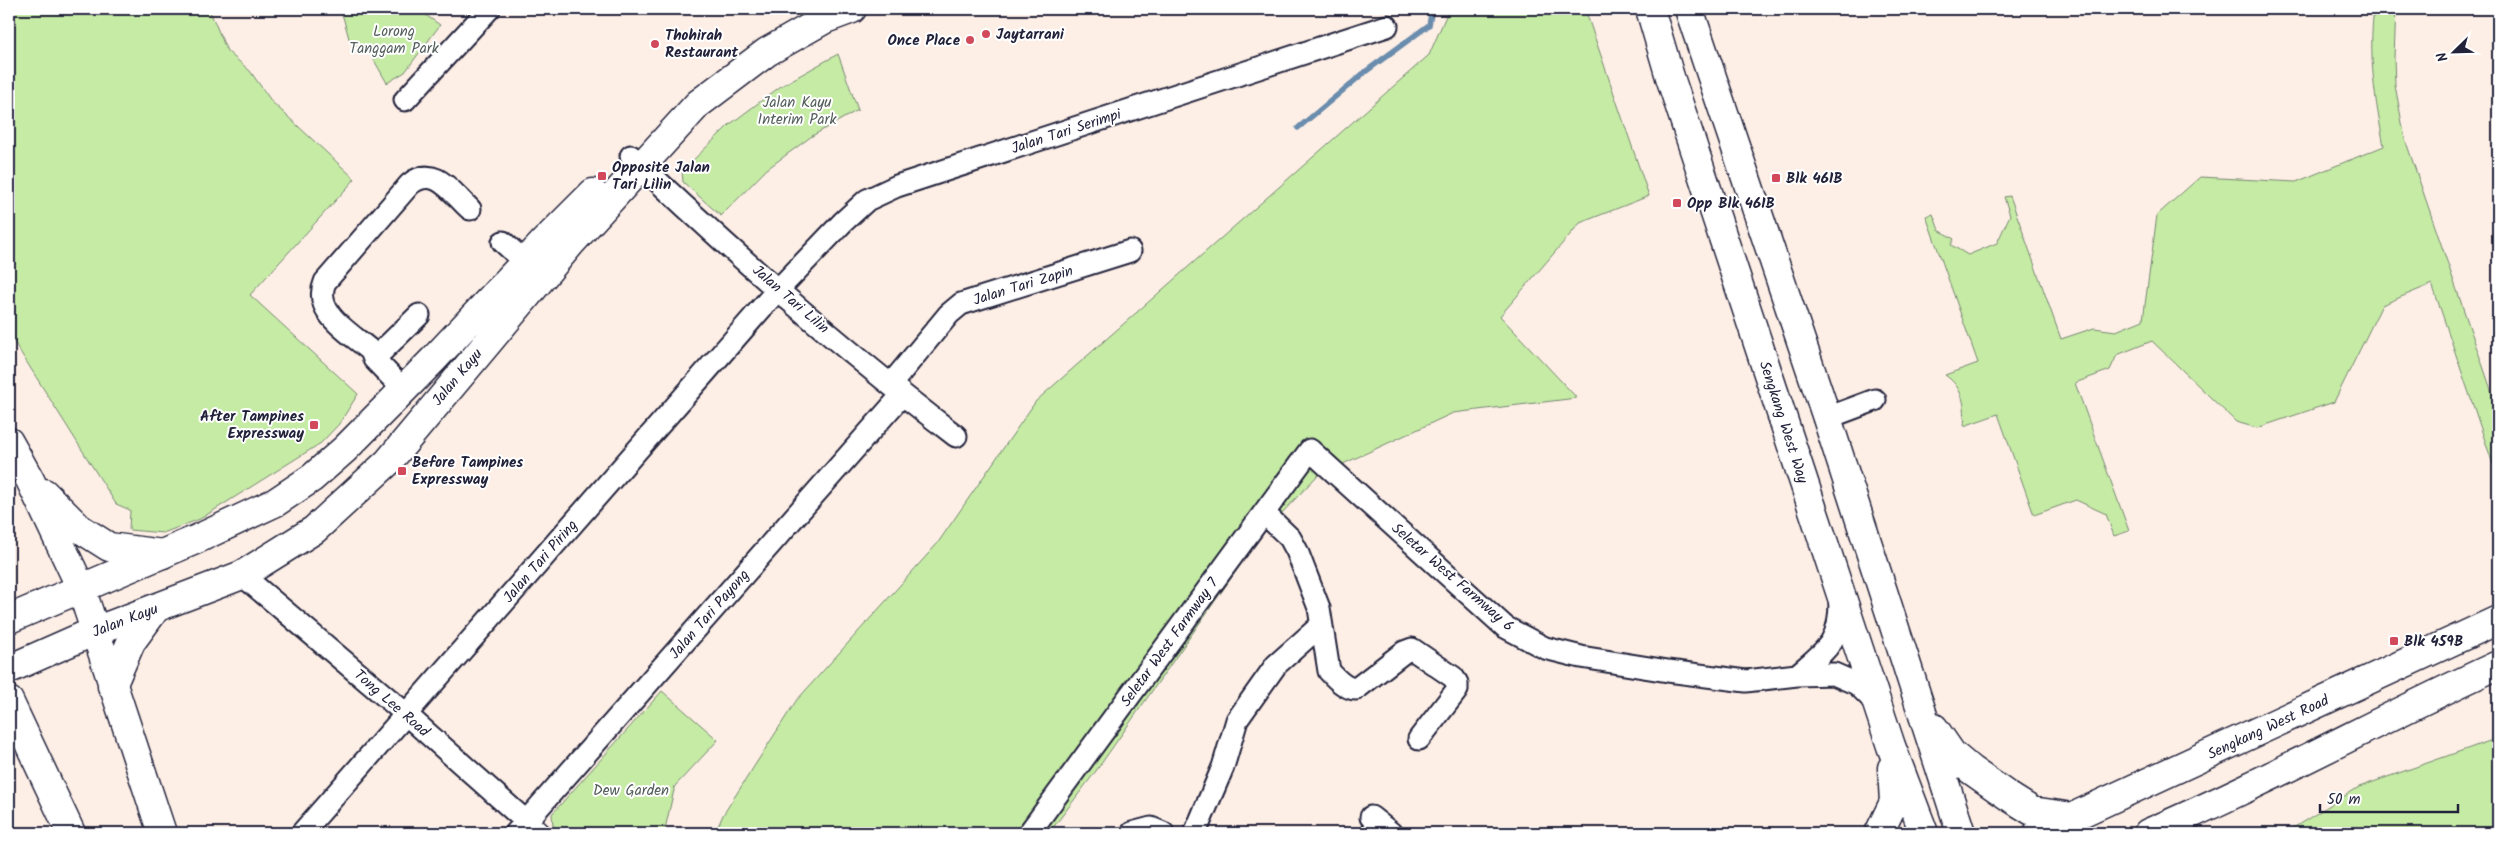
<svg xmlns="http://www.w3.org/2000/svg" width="2507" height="842" viewBox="0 0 2507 842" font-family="Kalam,sans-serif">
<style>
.green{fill:#c6eba5;stroke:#748670}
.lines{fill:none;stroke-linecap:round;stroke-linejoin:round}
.stream{stroke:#6a8cad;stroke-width:5.5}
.minor-casing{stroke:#22223b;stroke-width:25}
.major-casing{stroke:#22223b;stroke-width:31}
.highway-casing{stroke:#22223b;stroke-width:31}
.minor{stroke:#fff;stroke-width:21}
.major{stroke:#fff;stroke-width:28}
.highway{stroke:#fff;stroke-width:28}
.poi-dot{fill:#d1495b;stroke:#fff;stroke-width:2}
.labels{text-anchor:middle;stroke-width:4;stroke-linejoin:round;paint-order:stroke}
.park-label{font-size:15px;fill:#535e5b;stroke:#fff}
.poi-label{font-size:15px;font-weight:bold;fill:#22223b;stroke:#fff;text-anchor:start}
.street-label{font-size:15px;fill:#22223b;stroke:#fff}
</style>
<rect width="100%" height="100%" fill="#feefe6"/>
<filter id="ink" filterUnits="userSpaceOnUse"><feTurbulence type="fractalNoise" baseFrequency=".02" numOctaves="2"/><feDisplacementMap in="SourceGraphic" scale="10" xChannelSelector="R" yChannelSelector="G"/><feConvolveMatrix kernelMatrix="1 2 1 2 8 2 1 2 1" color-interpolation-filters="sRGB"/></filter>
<g filter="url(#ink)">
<path class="green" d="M9 9H209L227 51 250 71 272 102 355 179 250 295 358 394 339 424 321 443 200 519 163 533 129 530 130 510 116 504 9 334Z
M335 9H417L440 25 405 72 387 83 371 55 350 42 343 17Z
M1449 9H1585L1649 196 1580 223 1500 316 1577 398 1453 413 1317 476 1262 534 1096 771 1049 833H715L723 815 796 701 937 544 1036 401 1429 55Z
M2374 9H2396L2394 57 2395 85 2405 139 2498 410V479L2432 284 2382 305 2334 402 2257 428 2236 422 2152 341 2117 355 2110 370 2075 383 2129 531 2114 536 2106 514 2076 500 2034 515 1998 414 1964 426C1966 406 1963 387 1945 375L1978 363 1926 216 1933 214 1939 230 1954 239 1951 245 1968 255 1997 243 2010 215 2004 197 2010 196 2061 339 2094 328 2116 331 2143 320 2157 215 2200 177 2296 182 2384 146C2375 100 2368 56 2374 9Z
M838 54 858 110 812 136 767 169 721 216 683 182 682 171 729 125 781 86Z
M662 691 718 740 675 786 664 833H562L553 826 552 814Z
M2498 738V833H2285L2359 787Z"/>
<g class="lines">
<path class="stream" d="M1298 128 1365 72 1429 25 1432 9"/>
<g class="minor-casing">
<path id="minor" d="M405 100 489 9
M631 156C734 254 843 350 956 436
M503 242 536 272
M374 359 419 315
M891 384 949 314 961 304 1130 251
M404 390 374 359 371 351C351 333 312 313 325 282L410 184C435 164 452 193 470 209
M1827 418 1875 400
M1264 513 1290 538 1297 551 1319 608 1329 671C1336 679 1346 689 1356 689L1404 652 1412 649 1453 677 1457 683V690L1419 739
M242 575 399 708 539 833
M1797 675C1826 650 1840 643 1840 602
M1371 817 1391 833
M302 833 773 295 843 222 867 200 897 186 1387 26
M516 833 902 395
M1029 833 1310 450 1505 627 1545 648 1581 657 1668 671 1746 681 1797 675 1834 674 1857 684 1876 703
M1132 833 1151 828 1163 833
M1195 833 1223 767 1237 720 1276 665 1321 625"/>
</g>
<g class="major-casing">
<path id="major" d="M1650 9 1670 77 1891 746 1924 833
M1689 9 1827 418 1961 833
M81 588 162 833
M9 619 195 540 276 502 312 478 345 449 433 360 542 244 593 193
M9 669 95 631 242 575 314 530 388 462 571 243 698 104 767 52 825 19 852 9
M112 686 131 642 156 608
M1934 728 1952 754 1971 770 2008 796 2032 811 2073 817
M1879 833 1894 802 1892 768
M2038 833 2498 620
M2148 833C2267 782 2380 719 2498 665"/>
</g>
<g class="highway-casing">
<path id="highway" d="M9 442 30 480 81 588
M44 493 79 528 109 547 163 554
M9 701 71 833"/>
</g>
<use href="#minor" class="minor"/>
<use href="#major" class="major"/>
<use href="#highway" class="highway"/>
</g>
</g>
<g class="poi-dot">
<circle cx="986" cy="34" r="5"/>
<circle cx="970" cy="40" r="5"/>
<circle cx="655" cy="44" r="5"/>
<rect x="597" y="171" width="10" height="10" rx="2.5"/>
<rect x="1771" y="173" width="10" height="10" rx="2.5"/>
<rect x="1672" y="198" width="10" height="10" rx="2.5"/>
<rect x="309" y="420" width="10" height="10" rx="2.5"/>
<rect x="397" y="466" width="10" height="10" rx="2.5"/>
<rect x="2389" y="636" width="10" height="10" rx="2.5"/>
</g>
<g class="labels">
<g class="park-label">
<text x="394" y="36">Lorong<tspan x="394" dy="17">Tanggam Park</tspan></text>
<text x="797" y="107">Jalan Kayu<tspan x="797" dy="17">Interim Park</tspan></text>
<text x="631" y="795">Dew Garden</text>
</g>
<g class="poi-label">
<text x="996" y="39">Jaytarrani</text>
<text x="665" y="40">Thohirah<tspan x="665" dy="17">Restaurant</tspan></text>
<text x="960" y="45" text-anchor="end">Once Place</text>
<text x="612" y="172">Opposite Jalan<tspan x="612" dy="17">Tari Lilin</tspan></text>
<text x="1786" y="183">Blk 461B</text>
<text x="1687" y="208">Opp Blk 461B</text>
<text x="304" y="421" text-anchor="end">After Tampines<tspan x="304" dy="17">Expressway</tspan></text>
<text x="412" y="467">Before Tampines<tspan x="412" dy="17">Expressway</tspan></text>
<text x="2404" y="646">Blk 459B</text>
</g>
<g class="street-label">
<text transform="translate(1066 131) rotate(-18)" y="5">Jalan Tari Serimpi</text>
<text transform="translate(1023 285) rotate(-17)" y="5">Jalan Tari Zapin</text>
<text transform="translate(791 299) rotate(41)" y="5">Jalan Tari Lilin</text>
<text transform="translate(457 377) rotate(-50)" y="5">Jalan Kayu</text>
<text transform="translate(1784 422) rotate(72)" y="5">Sengkang West Way</text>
<text transform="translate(540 561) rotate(-49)" y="5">Jalan Tari Piring</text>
<text transform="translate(1453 577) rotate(41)" y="5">Seletar West Farmway 6</text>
<text transform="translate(709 614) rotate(-49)" y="5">Jalan Tari Payong</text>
<text transform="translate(125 620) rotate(-21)" y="5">Jalan Kayu</text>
<text transform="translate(1169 642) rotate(-54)" y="5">Seletar West Farmway 7</text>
<text transform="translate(392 703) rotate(41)" y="5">Tong Lee Road</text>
<text transform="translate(2268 727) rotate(-25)" y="5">Sengkang West Road</text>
</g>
</g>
<rect width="2507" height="842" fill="none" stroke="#fff" stroke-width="30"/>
<rect x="15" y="15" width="2477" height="812" fill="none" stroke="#22223b" stroke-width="2" filter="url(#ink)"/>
<g transform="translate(2454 52) rotate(247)" stroke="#ffffff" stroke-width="4" paint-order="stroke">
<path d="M0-4L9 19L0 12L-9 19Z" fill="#22223b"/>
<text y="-8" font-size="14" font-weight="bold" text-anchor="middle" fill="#22223b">N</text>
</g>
<path d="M2320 804v8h138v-8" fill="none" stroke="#22223b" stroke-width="2.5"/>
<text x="2327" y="804" font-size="15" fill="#22223b" stroke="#ffffff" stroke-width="4" paint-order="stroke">50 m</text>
</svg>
